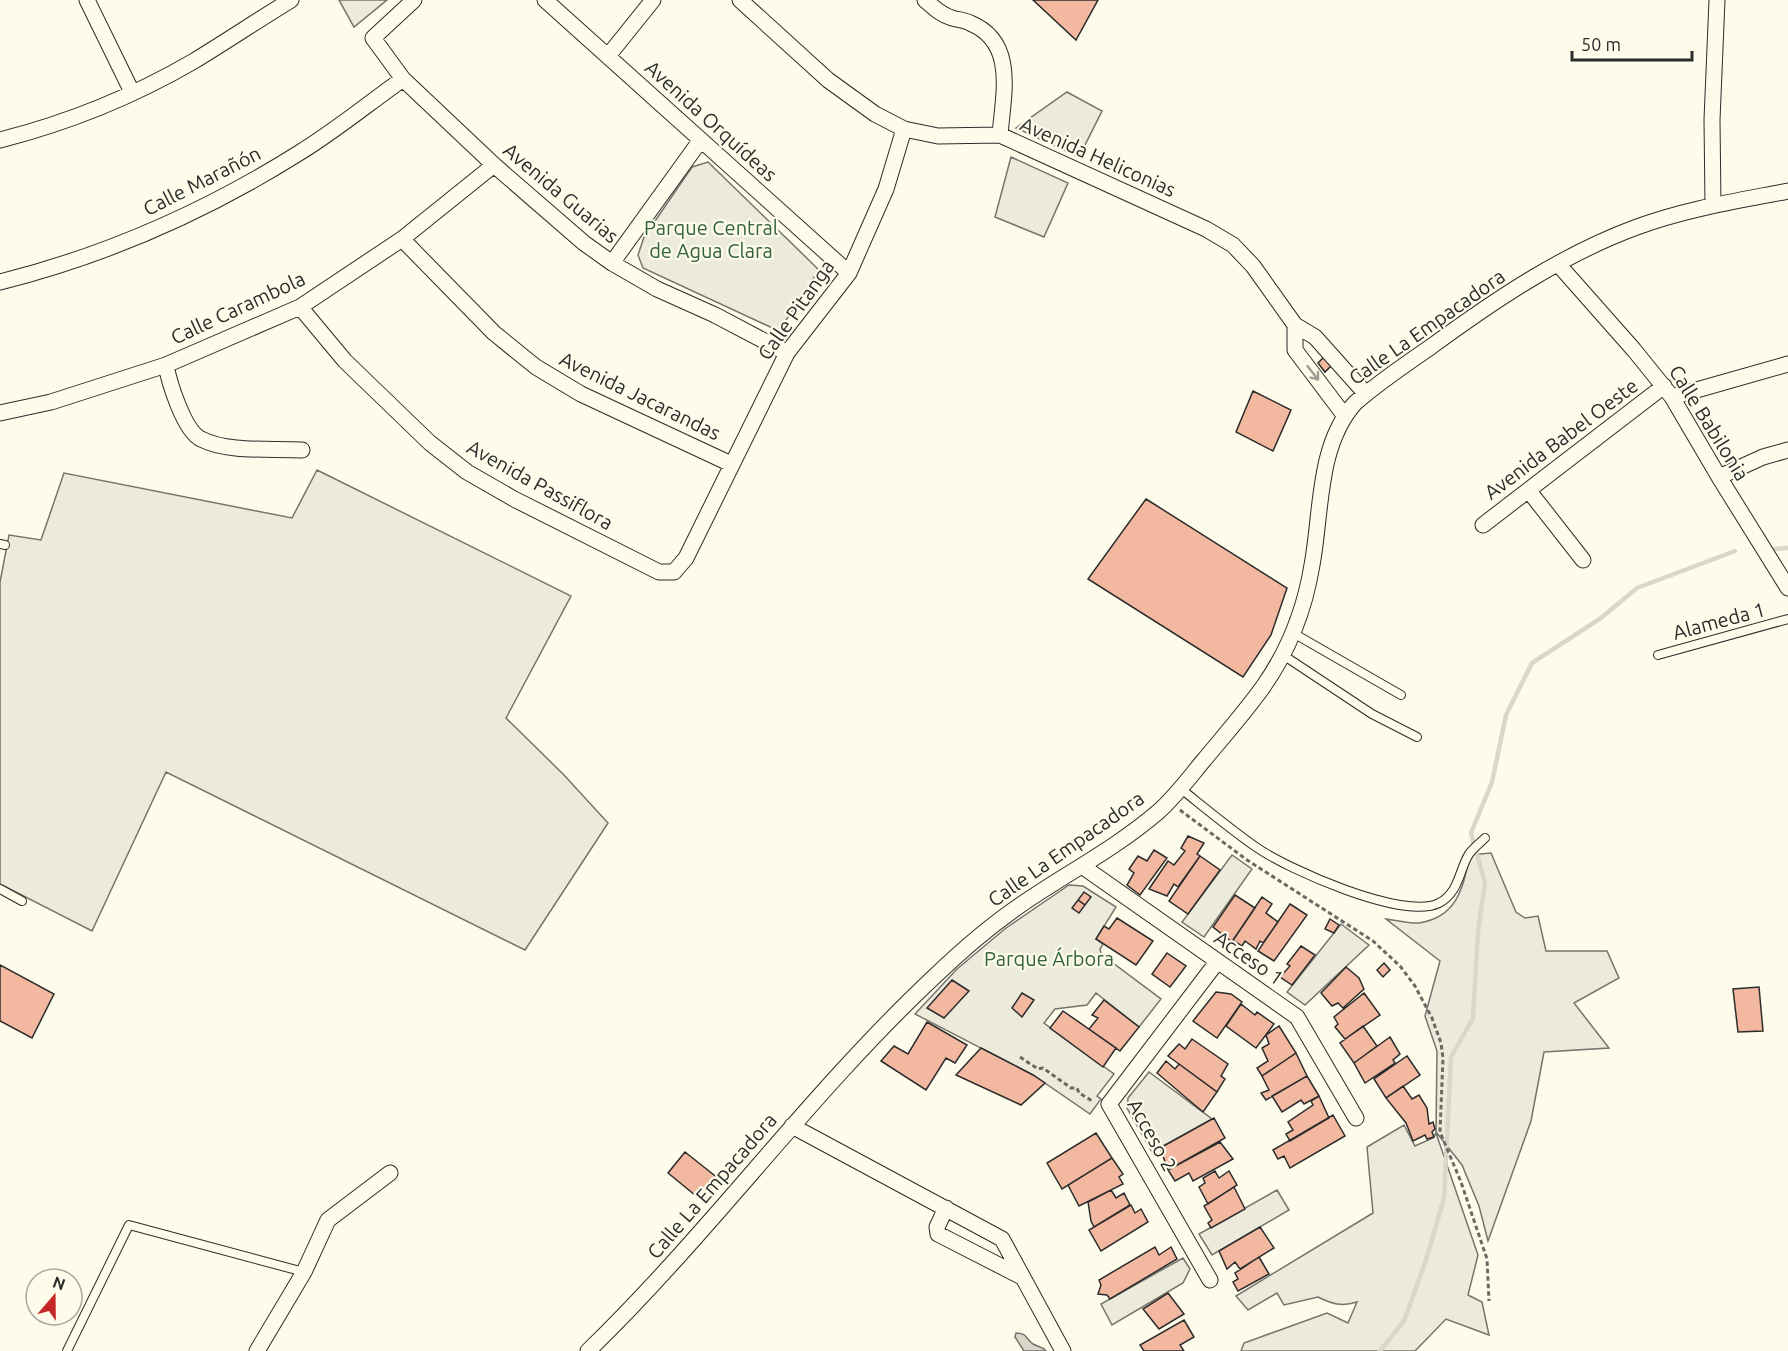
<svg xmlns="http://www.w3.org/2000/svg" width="1788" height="1351" viewBox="0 0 1788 1351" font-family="Ubuntu,sans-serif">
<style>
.green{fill:#ecebdb;stroke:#74746e;stroke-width:1.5}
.water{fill:#d8d7c9;stroke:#74746e;stroke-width:1.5}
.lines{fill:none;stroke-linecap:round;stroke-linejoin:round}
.stream{stroke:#d8d7c9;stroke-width:4.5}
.building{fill:#f2b8a0;stroke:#2b2b2b;stroke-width:1.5}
.lane-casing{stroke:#2b2b2b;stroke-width:10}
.street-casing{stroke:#2b2b2b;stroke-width:17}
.path{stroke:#6a6964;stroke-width:3;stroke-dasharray:4.5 3;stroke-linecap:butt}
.lane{stroke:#fdfbea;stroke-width:8}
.street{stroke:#fdfbea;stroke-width:15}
.oneway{stroke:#9e9d94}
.labels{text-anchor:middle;stroke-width:4.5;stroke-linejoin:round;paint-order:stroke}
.street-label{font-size:20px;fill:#2b2b2b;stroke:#fdfbea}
.park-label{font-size:20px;fill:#34623c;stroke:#fdfbea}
</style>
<rect width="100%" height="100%" fill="#fdfbea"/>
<path class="green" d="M339 0H387L354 27Z
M1067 92 1102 111 1079 157 1016 128Z
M1011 157 1068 183 1044 237 995 217Z
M708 162 819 270 779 331 643 268 638 255 644 237 692 167Z
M317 470 571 596 506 718 564 775 608 823 525 950 166 772 92 931 0 884V582L9 535 41 540 64 473 292 518Z
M1491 853 1516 912 1525 918 1538 916 1546 951H1607L1619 978 1574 1003 1609 1048 1544 1052 1531 1121 1488 1241 1479 1206 1462 1165 1436 1132 1437 1051 1425 1016 1440 961 1386 919C1396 920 1409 924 1419 923 1458 917 1463 887 1470 855Z
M1232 855 1252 869 1204 937 1182 922Z
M1069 885 1083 886 1116 907 1096 939 1103 944 1100 949 1101 954 1161 999 1139 1027 1096 993 1087 1005 1055 1009 1044 1023 1114 1074 1097 1096 1101 1099 1090 1114 1033 1075 915 1014 957 969 1006 928Z
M1341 924 1369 945 1305 1005 1287 992Z
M1149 1072 1212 1119 1152 1152 1127 1108 1128 1098Z
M1404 1125 1415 1146 1433 1138 1436 1133 1478 1255 1468 1295 1482 1302 1489 1335 1446 1319 1415 1351H1241L1244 1343 1327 1313 1348 1323 1357 1302C1342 1307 1332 1304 1318 1297L1284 1305 1277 1293 1248 1310 1236 1296 1373 1213 1367 1147Z
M1277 1190 1289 1210 1212 1255 1199 1234Z
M1183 1258 1190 1269 1183 1283 1112 1325 1101 1304Z"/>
<path class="water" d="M1016 1333C1027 1333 1025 1338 1033 1344 1038 1347 1042 1346 1046 1351H1024L1015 1337Z"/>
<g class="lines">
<path class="stream" d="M1775 549 1788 548
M1380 1351 1404 1321 1426 1260 1444 1198 1451 1057 1473 1018 1478 932 1485 883 1471 833 1492 782 1506 715 1532 663 1601 618 1637 588 1735 551"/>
</g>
<path class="building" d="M1033 0H1098L1076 40Z
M1325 356 1332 365 1325 372 1318 363Z
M1253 391 1291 410 1273 451 1236 432Z
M1146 499 1287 588 1271 635 1243 677 1088 579Z
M1188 836 1204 843 1197 854 1200 856 1178 887 1174 884 1167 896 1149 889 1168 861 1174 865 1185 851 1181 848Z
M1154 850 1167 858 1140 895 1127 885 1134 873 1129 869 1138 856 1147 861Z
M1200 856 1220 870 1188 914 1169 901Z
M1084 892 1091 897 1085 905 1078 900Z
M1235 895 1255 908 1232 942 1213 927Z
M1262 897 1272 904 1266 913 1278 922 1263 943 1260 941 1256 949 1245 941 1242 946 1233 940Z
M1078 900 1085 905 1079 913 1072 908Z
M1290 904 1307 915 1274 961 1258 951Z
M1117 918 1153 941 1136 965 1096 939 1104 926 1109 929Z
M1330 919 1339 925 1334 933 1325 929Z
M1301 946 1315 955 1292 985 1280 977 1290 966 1287 964Z
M1167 953 1186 966 1170 987 1152 974Z
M1384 963 1390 970 1383 977 1377 970Z
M0 965 54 994 32 1038 0 1021Z
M1346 967 1359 978 1364 989 1343 1008 1338 1003 1332 1006 1321 993Z
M952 980 969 991 944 1018 927 1008Z
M1759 987 1763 1031 1738 1032 1733 989Z
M1216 992 1231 994 1242 1002 1217 1038 1193 1021Z
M1022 993 1034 1000 1022 1017 1012 1008Z
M1364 993 1380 1015 1345 1039 1335 1027 1338 1024 1334 1017Z
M1104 1000 1139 1027 1120 1051 1089 1029 1098 1018 1092 1015Z
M1241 1004 1255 1015 1257 1012 1274 1024 1256 1048 1226 1026Z
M1063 1011 1116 1048 1103 1067 1050 1028Z
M927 1022 967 1045 955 1063 946 1058 926 1090 881 1061 894 1046 908 1054Z
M1279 1026 1296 1053 1262 1076 1257 1068 1268 1061 1262 1048 1269 1044 1266 1035Z
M1363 1026 1377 1046 1354 1063 1340 1043Z
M1390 1037 1400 1054 1393 1060 1395 1063 1365 1083 1354 1063Z
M1192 1039 1228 1064 1221 1076 1225 1079 1217 1092 1168 1056 1179 1044 1185 1049Z
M981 1048 1033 1075 1045 1083 1021 1105 956 1075Z
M1296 1053 1307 1076 1266 1100 1261 1093 1269 1090 1262 1076Z
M1407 1056 1420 1075 1386 1098 1374 1079Z
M1166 1061 1175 1069 1179 1064 1217 1092 1203 1112 1157 1073Z
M1307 1076 1319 1096 1304 1104 1301 1100 1282 1112 1272 1096Z
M1403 1086 1412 1099 1419 1095 1427 1108 1429 1124 1433 1122 1435 1129 1432 1132 1434 1137 1427 1139 1425 1135 1413 1141 1406 1123 1386 1098Z
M1319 1096 1329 1118 1290 1141 1286 1134 1293 1130 1288 1122 1313 1105 1311 1101Z
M1333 1115 1345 1136 1290 1168 1284 1156 1278 1159 1273 1150Z
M1214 1118 1225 1138 1168 1170 1160 1148Z
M1096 1133 1112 1158 1062 1189 1047 1163Z
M1220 1142 1233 1159 1193 1181 1189 1173 1175 1181 1168 1170Z
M685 1152 719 1179 701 1200 668 1173Z
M1112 1158 1123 1174 1119 1177 1123 1184 1079 1206 1068 1185Z
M1215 1171 1219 1178 1229 1171 1237 1185 1208 1204 1199 1187 1205 1183 1203 1178Z
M1234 1187 1245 1209 1211 1228 1208 1223 1212 1220 1204 1206Z
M1111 1190 1116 1198 1124 1193 1130 1205 1094 1227 1091 1221 1088 1202Z
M1131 1205 1135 1213 1141 1209 1148 1222 1101 1251 1089 1230Z
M1260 1227 1274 1248 1240 1269 1235 1262 1227 1269 1219 1251Z
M1155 1247 1159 1255 1171 1247 1177 1259 1110 1299 1107 1295 1098 1294 1101 1285 1099 1280Z
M1259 1257 1269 1274 1238 1291 1233 1282 1238 1279 1235 1273Z
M1168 1293 1184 1314 1159 1329 1143 1309Z
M1184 1320 1194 1337 1180 1345 1184 1351H1144L1140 1345Z"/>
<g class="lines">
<g class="lane-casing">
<path id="lane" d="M0 544 5 545
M1293 633 1401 695
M1283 655 1372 714 1417 737
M1658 655 1788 619
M1180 788C1205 808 1230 829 1256 847 1287 869 1404 921 1439 903 1459 893 1459 870 1469 854 1473 848 1480 843 1485 838
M0 889 22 901
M67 1351 129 1225 304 1272"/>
</g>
<g class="street-casing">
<path id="street" d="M87 0 132 92
M414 0 373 38 403 79 494 165 584 243 612 263 657 289 715 315 787 353
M545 0 849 273
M740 0 828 80 875 114 904 129 938 136 1000 135 1206 229 1233 245 1253 266 1295 325 1315 337 1366 394
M925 0C933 7 941 15 952 18 958 20 965 20 970 23 1017 42 1003 95 1000 135
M608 56 653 0
M0 140C67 123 134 96 194 61 227 41 258 20 291 0
M1713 205 1712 120 1717 0
M402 239 494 333 536 367 581 394 731 464
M612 263 700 141
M1558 264 1634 350 1672 397 1719 477 1788 588
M0 282C108 255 205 212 299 153 335 131 369 103 403 79
M300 307 345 361 430 443 467 472 514 499 659 572H674L686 558 787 353 849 273 886 189 904 129
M1295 325V350L1344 415
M166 365C169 382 184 431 201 439 228 453 272 448 302 450
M1672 397 1788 364
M0 413 51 402 166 365 300 307 402 239 494 165
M1719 477 1763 457 1788 450
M1529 491 1583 560
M1483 525 1664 386
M1082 866 1297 1017 1356 1118
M792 1126 1002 1239 1063 1351
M946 1208 937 1227 938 1234 1022 1277
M1210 1280 1109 1104 1217 962
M257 1351 304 1272 328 1220 390 1173
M588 1351C710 1233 810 1093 935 976 962 950 991 925 1022 904 1067 873 1116 848 1158 812 1175 797 1189 778 1204 760 1224 736 1245 712 1263 687 1289 650 1305 608 1312 565 1322 511 1317 446 1355 403 1379 382 1406 364 1432 346 1495 300 1563 254 1637 227 1686 209 1737 201 1788 191"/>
</g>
<path class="path" d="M1180 810 1247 860 1373 941 1400 966 1415 986 1432 1018 1441 1043 1443 1058 1440 1132 1461 1182 1487 1259 1489 1301
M1020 1057 1038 1069 1043 1068 1071 1088H1077L1079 1093 1094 1102"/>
<use href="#lane" class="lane"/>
<use href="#street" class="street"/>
</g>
<defs><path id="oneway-shaft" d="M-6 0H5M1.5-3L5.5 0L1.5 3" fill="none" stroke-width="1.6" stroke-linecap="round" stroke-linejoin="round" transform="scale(1.5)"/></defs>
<use class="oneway" href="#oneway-shaft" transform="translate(1313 373) rotate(52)"/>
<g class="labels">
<g class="street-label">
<text transform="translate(711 121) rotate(42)" y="7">Avenida Orquídeas</text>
<text transform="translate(1098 157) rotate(24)" y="7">Avenida Heliconias</text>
<text transform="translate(202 181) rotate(-27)" y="7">Calle Marañón</text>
<text transform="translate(561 193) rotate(40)" y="7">Avenida Guarias</text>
<text transform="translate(238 308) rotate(-25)" y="7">Calle Carambola</text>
<text transform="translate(796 310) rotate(-55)" y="7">Calle Pitanga</text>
<text transform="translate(1427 327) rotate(-35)" y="7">Calle La Empacadora</text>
<text transform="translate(640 396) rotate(26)" y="7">Avenida Jacarandas</text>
<text transform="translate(1709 423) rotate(58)" y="7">Calle Babilonia</text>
<text transform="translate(1561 439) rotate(-37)" y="7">Avenida Babel Oeste</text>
<text transform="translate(540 485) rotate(29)" y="7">Avenida Passiflora</text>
<text transform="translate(1719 621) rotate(-15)" y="7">Alameda 1</text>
<text transform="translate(1066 849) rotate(-35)" y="7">Calle La Empacadora</text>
<text transform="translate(1249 958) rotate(35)" y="7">Acceso 1</text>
<text transform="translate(1152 1135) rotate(61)" y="7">Acceso 2</text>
<text transform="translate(712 1186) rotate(-49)" y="7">Calle La Empacadora</text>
</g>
<g class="park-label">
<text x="711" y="235">Parque Central<tspan x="711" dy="23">de Agua Clara</tspan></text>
<text x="1049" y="966">Parque Árbora</text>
</g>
</g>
<g transform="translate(54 1297) rotate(20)"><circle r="28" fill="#fdfbea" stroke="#a9a89e" stroke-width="1.5"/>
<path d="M0-4.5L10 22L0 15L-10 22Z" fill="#c62828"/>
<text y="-9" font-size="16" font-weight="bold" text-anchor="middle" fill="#2b2b2b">N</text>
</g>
<path d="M1572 51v9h120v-9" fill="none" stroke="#2b2b2b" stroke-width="3"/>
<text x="1581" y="51" font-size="18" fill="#2b2b2b" stroke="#fdfbea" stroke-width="4.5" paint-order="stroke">50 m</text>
</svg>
